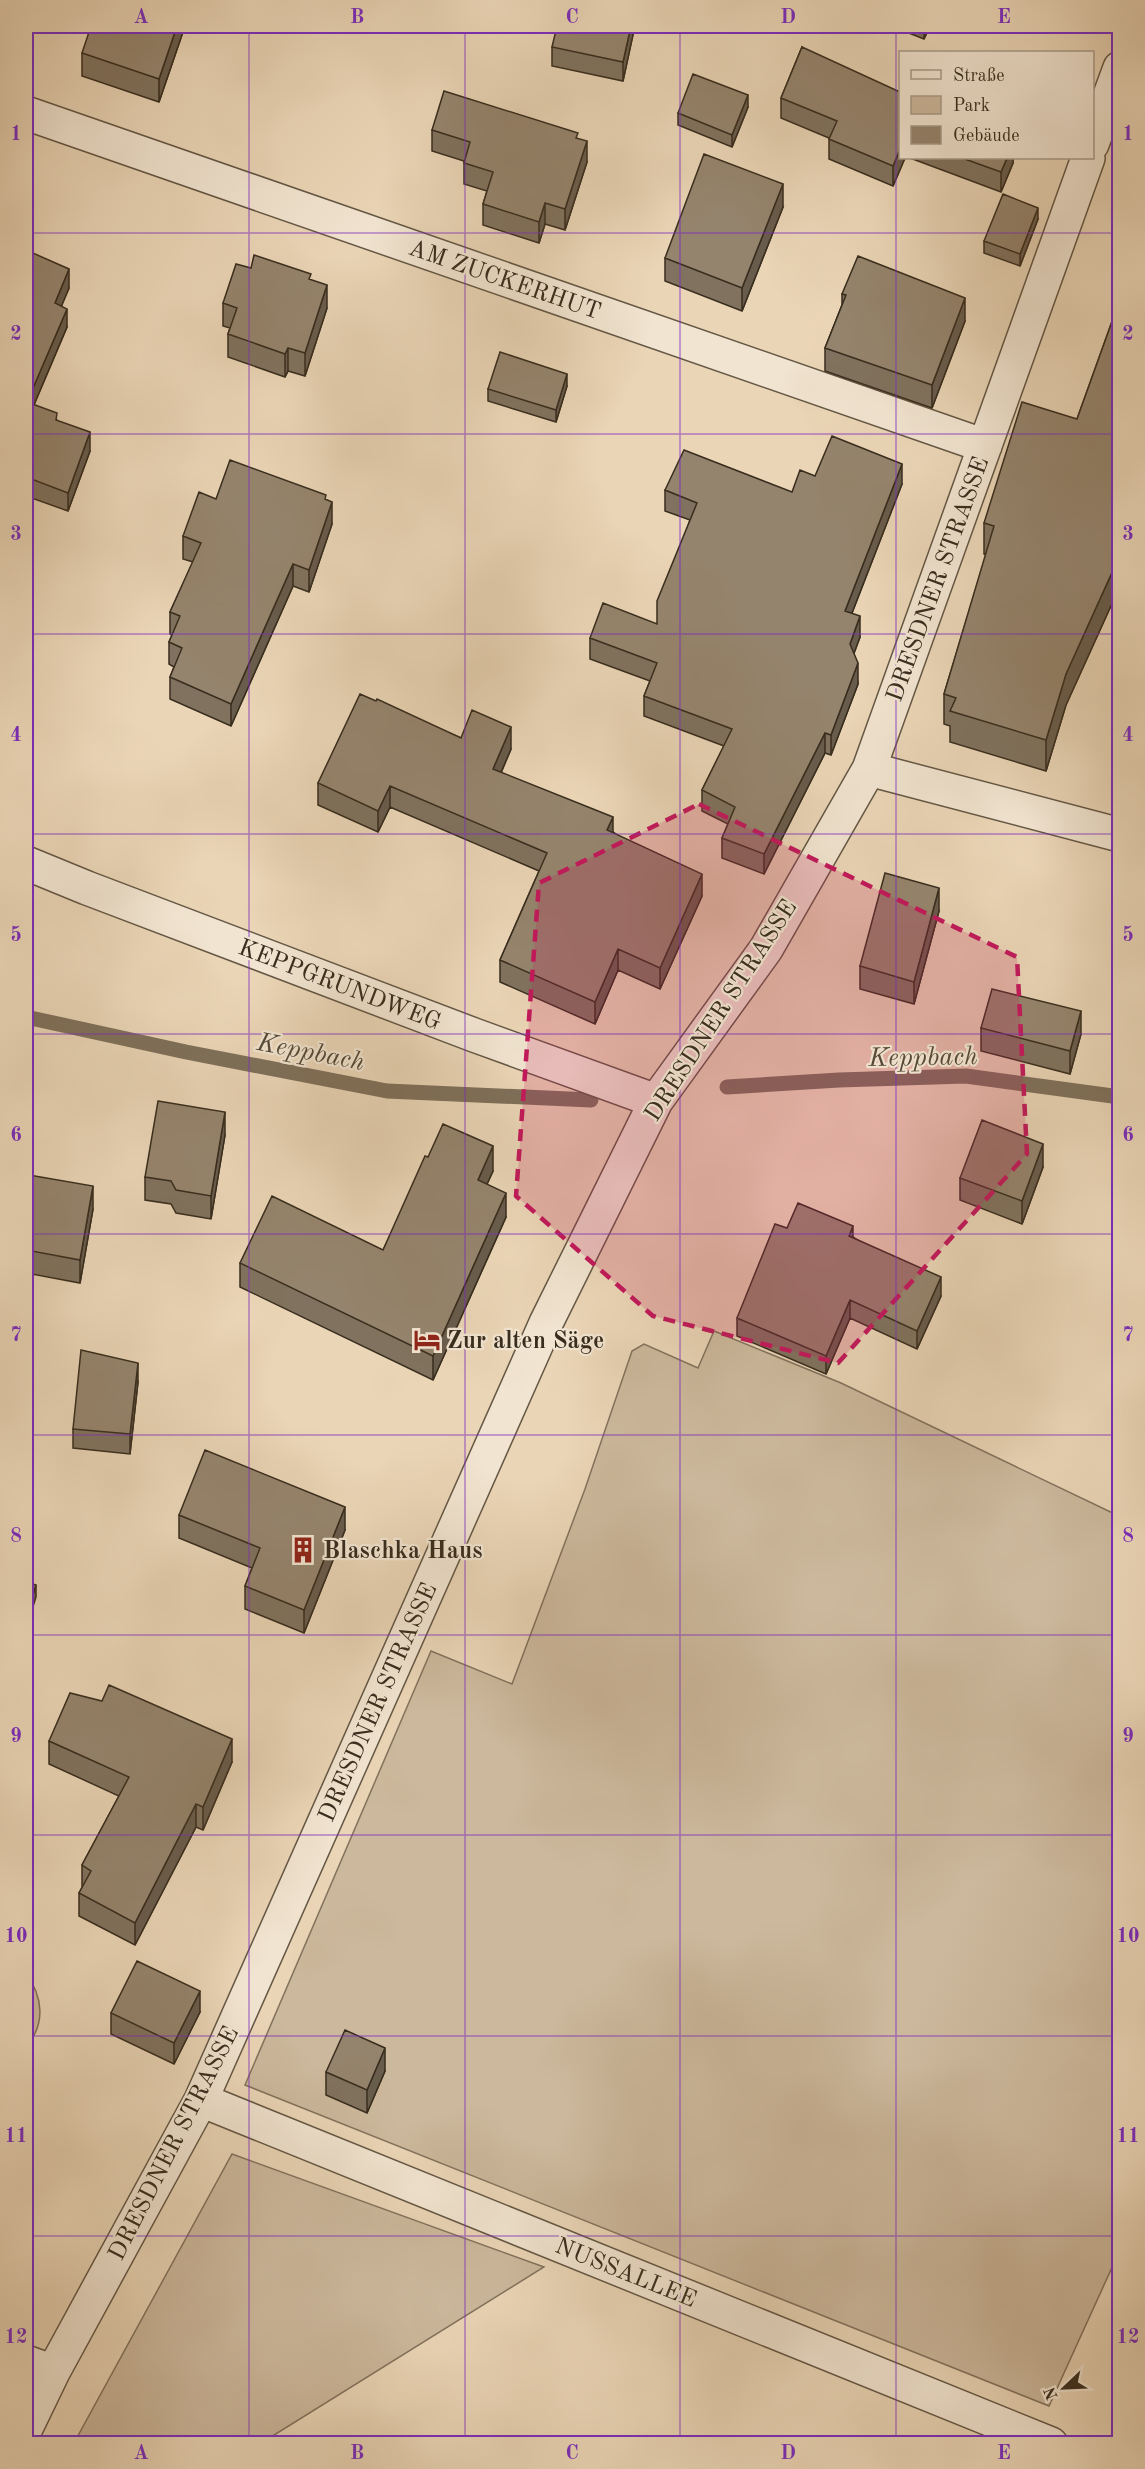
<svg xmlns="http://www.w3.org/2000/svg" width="1145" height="2469" viewBox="0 0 1145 2469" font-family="'Old Standard TT',serif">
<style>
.green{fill:#ccb89c;stroke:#82725d;stroke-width:1.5}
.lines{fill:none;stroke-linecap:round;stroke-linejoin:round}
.stream{stroke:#7e705a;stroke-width:15}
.minor-casing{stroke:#645744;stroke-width:36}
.minor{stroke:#f1e4d0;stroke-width:33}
.wall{fill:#80725e;stroke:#382d1e;stroke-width:1.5}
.shaded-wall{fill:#685c4c;stroke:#382d1e;stroke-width:1.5}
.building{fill:#95846d;stroke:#382d1e;stroke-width:1.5}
.marked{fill:#c2185b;fill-opacity:0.2;stroke:#c2185b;stroke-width:4.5;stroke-dasharray:12 8;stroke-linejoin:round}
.grid{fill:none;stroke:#7b2cbf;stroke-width:1.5;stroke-opacity:0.55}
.labels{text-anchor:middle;stroke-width:4.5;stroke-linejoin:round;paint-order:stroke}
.street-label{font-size:24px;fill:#382d1e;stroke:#f1e4d0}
.poi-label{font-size:24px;font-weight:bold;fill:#382d1e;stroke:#f1e4d0;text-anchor:start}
.water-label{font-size:26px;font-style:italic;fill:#554937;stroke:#f1e4d0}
.neatline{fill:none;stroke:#7b2cbf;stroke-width:2}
.grid-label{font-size:20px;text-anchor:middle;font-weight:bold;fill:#7b2cbf}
</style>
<rect width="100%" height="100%" fill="#ead5b6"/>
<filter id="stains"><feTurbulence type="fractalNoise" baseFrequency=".00333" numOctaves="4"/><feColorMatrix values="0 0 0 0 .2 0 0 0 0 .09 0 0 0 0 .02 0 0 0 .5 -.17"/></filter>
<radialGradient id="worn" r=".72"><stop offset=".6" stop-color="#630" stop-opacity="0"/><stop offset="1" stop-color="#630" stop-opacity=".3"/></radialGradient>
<path class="green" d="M714 1331 841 1383 1119 1516V2252L1049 2406 245 2085 431 1651 512 1684 585 1489 632 1351 644 1344 698 1368Z
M26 1974C43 1996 46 2025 26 2046Z
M232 2154 544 2267 271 2437 131 2444 74 2443Z"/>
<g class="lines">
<path class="stream" d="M26 1017 186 1052 387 1091 591 1100
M727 1087 839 1080 966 1076 1120 1097"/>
<g class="minor-casing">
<path id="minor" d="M26 113 985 446
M1092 144 1120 68
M869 769 1120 835
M26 863 87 888 474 1035 656 1101
M201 2100 1051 2444
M26 2362 53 2372
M26 2428 53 2372 201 2100 546 1323 656 1101 766 949 869 769 1088 158"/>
</g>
<use href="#minor" class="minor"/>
</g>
<path class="wall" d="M185 26 159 102 82 76V53Z
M634 26V30L623 81 552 66V47Z
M891 26H930L924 39Z
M802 47 900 158H905L893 186 829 159V138L781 118V98Z
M748 107 732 147 678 125V113Z
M432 130 578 139 587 162 565 230 545 224 539 243 483 225V204L487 191 464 184V161L432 151Z
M910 158H1013V163L1001 192Z
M783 207 742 311 665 281V258Z
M1038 219 1020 266 984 253V241Z
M26 250 69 288 61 306 67 327 34 405 57 420 90 451 68 511 26 496Z
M251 268 311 280 327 308 305 376 288 371 285 377 228 357V334L230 328 223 326V303Z
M842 294 965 321 932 408 825 371V348L842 305Z
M1119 302V588L1066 705 1046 771 950 742V726L944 724V694L986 555 984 554V523L1077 419Z
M567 386 556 422 488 401V389Z
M815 476 902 484 852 613 860 637 854 653 858 684 831 755 825 753 764 874 722 858V838L728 824 702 811V790L724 746 644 716V696L650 681 590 659V638L657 624 690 520 665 511V490L792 492Z
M216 499 326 500 332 524 309 592 293 586 231 726 170 699V677L174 667 169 664V642L172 635 170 634V612L193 562 183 559V536Z
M376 701 461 738 511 749 501 773 613 832 702 896 660 989 618 970 595 1024 500 982V960L539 871 390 807 378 832 318 805V783Z
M939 911 914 1004 860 989V966Z
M981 1028 1081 1034 1070 1074 981 1051Z
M225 1135 211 1219 176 1213 171 1204 145 1200V1177Z
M428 1157 493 1171 487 1184 506 1217 433 1380 240 1287V1263L383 1250Z
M1043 1167 1022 1224 960 1200V1178Z
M26 1189 93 1209 80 1283 26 1273Z
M787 1228 853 1237 941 1296 917 1349 850 1318 826 1374 737 1336V1318Z
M138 1382 130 1454 73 1448V1429Z
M179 1515 345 1530 304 1633 245 1609V1586L252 1568 179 1538Z
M49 1741 232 1762 203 1830 196 1827 135 1945 79 1916V1893L82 1888V1865L119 1796 49 1764Z
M200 2012 174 2064 111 2034V2013Z
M385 2071 367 2113 326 2095V2072Z"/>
<path class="shaded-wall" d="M177 26H185L159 102V79Z
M631 26H634V30L623 81V62Z
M924 26H930L924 39Z
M748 95V107L732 147V135Z
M587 141V162L565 230V209Z
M900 149V158H905L893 186V166Z
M1007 158H1013V163L1001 192V172Z
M783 184V207L742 311V288Z
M545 203V224L539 243V222Z
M1038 208V219L1020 266V254Z
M69 269V288L55 322V303Z
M327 285V308L305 376V353Z
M965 298V321L932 408V385Z
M67 309V327L27 421V402Z
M288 348V371L285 377V354Z
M567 374V386L556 422V410Z
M90 432V451L68 511V493Z
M902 464V484L845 631V611Z
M332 502V524L309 592V570Z
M1119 557V588L1066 705 1046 771V740L1066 674Z
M293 564V586L231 726V704Z
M860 616V637L850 664V644Z
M31 624V635L26 648V636Z
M858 663V684L831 755V735Z
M31 665V677L26 691V679Z
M511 727V749L493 791V769Z
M825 733V753L764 874V854Z
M390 786V807L378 832V811Z
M613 817V839L607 830Z
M702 874V896L660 989V968Z
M939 888V911L914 1004V982Z
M618 949V970L595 1024V1002Z
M1081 1011V1034L1070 1074V1051Z
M225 1112V1135L211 1219V1196Z
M1043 1144V1167L1022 1224V1201Z
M493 1146V1171L478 1204V1180Z
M93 1186V1209L80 1283V1260Z
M506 1193V1217L433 1380V1356Z
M853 1226V1245L849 1236Z
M941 1277V1296L917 1349V1331Z
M850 1300V1318L826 1374V1356Z
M138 1363V1382L130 1454V1434Z
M345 1507V1530L304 1633V1610Z
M36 1585V1597L26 1629V1617Z
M232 1739V1762L203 1830V1807Z
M196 1804V1827L135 1945V1923Z
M200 1991V2012L174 2064V2043Z
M385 2048V2071L367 2113V2090Z"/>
<path class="building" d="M91 26H177L159 79 82 53Z
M557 26H631L623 62 552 47Z
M802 47 900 92V149L893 166 829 139 837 121 781 98Z
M693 74 748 95 732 135 678 113Z
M444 91 578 133 576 138 587 141 565 209 545 203 539 222 483 204 493 172 464 163 470 142 432 130Z
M704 154 783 184 742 288 665 258Z
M962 158H1007L1001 172Z
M1003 194 1038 208 1020 254 984 241Z
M26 250 69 269 55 303 67 309 27 402 57 413 56 420 90 432 68 493 26 477Z
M254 255 311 274 309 279 327 285 305 353 288 348 285 354 228 334 237 308 223 303 236 264 251 268Z
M858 256 965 298 932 385 825 348 846 295 842 294Z
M1119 302V358L1112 355 1119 377V557L1066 674 1046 740 950 711 956 698 944 694 994 526 984 523 1022 402 1077 419Z
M500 352 567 374 556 410 488 389Z
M832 436 902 464 845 611 860 616 850 644 858 663 831 735 825 733 764 854 722 838 735 807 702 790 732 729 644 696 657 663 590 638 603 603 657 624V601L697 503 665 490 684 450 792 492 800 470 815 476Z
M230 460 326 495 325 499 332 502 309 570 293 564 231 704 170 677 182 648 169 642 180 616 170 612 201 543 183 536 199 492 216 499Z
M26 621 31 624 26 636Z
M26 647 31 658V665L26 679Z
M360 694 376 701 377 699 461 738 472 710 511 727 493 769 613 817 607 830 702 874 660 968 618 949 595 1002 500 960 547 853 390 786 378 811 318 783Z
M885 873 939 888 914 982 860 966Z
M992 989 1081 1011 1070 1051 981 1028Z
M158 1101 225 1112 211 1196 176 1190 171 1181 145 1177Z
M982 1120 1043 1144 1022 1201 960 1178Z
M443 1124 493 1146 478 1180 506 1193 433 1356 240 1263 272 1196 383 1250 425 1156 428 1157Z
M29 1175 93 1186 80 1260 26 1250V1189Z
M798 1203 853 1226 849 1236 941 1277 917 1331 850 1300 826 1356 737 1318 775 1224 787 1228Z
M81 1350 138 1363 130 1434 73 1429Z
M205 1450 345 1507 304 1610 245 1586 260 1548 179 1515Z
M26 1582 36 1585 26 1617Z
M109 1685 232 1739 203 1807 196 1804 135 1923 79 1893 91 1871 82 1865 129 1777 49 1741 70 1693 102 1701Z
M137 1961 200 1991 174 2043 111 2013Z
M345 2030 385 2048 367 2090 326 2072Z"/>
<path class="marked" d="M699 804 1017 957 1027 1154 838 1363 653 1316 516 1196 539 883Z"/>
<path class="grid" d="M249 26V2444M465 26V2444M680 26V2444M896 26V2444M26 233H1120M26 434H1120M26 634H1120M26 834H1120M26 1034H1120M26 1234H1120M26 1435H1120M26 1635H1120M26 1835H1120M26 2036H1120M26 2236H1120"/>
<defs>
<g id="hotel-bare" transform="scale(2.07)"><path d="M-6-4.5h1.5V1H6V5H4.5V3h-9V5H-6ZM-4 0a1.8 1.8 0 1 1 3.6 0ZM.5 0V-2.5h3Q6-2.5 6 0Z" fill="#8f2418" stroke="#f1e4d0" stroke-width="2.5" paint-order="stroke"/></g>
<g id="building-bare" transform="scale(2.07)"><path d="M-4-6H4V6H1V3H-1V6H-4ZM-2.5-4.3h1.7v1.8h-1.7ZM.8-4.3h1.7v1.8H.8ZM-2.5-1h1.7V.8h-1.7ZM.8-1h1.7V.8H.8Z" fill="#8f2418" stroke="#f1e4d0" stroke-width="2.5" paint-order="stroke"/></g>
</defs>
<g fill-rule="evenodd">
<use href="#hotel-bare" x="427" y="1340"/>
<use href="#building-bare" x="303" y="1550"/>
</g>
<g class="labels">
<g class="street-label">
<text transform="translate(505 279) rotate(19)" y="8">AM ZUCKERHUT</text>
<text transform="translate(937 579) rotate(-70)" y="8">DRESDNER STRASSE</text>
<text transform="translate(340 984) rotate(21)" y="8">KEPPGRUNDWEG</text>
<text transform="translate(720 1010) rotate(-57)" y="8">DRESDNER STRASSE</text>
<text transform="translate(377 1702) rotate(-66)" y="8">DRESDNER STRASSE</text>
<text transform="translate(173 2143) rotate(-63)" y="8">DRESDNER STRASSE</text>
<text transform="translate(626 2272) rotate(22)" y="8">NUSSALLEE</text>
</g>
<g class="poi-label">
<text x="447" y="1348">Zur alten Säge</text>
<text x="323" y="1558">Blaschka Haus</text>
</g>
<g class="water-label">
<text transform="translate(311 1051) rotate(11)" y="9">Keppbach</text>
<text transform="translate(923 1056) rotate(-1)" y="9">Keppbach</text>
</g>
</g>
<rect width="1145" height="2469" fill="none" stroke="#ead5b6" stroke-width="66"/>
<rect x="899" y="51" width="195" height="108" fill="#f1e4d0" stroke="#a79b89" stroke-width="1.5"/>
<rect x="911" y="70" width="30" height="9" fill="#f1e4d0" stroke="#a79b89" stroke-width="1.5"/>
<text x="953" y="81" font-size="18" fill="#382d1e">Straße</text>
<rect x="911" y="96" width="30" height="18" fill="#ccb89c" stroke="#a79b89" stroke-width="1.5"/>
<text x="953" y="111" font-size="18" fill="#382d1e">Park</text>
<rect x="911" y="126" width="30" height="18" fill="#95846d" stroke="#a79b89" stroke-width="1.5"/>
<text x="953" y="141" font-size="18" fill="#382d1e">Gebäude</text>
<g transform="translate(1064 2388) rotate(247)" stroke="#f1e4d0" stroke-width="4.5" paint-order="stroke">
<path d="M0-4.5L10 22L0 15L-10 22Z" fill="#382d1e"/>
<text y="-9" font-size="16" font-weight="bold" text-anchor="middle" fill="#382d1e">N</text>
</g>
<rect x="33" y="33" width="1079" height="2403" class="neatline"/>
<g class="grid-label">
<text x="141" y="23">A</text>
<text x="357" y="23">B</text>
<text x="572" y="23">C</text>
<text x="788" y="23">D</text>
<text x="1004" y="23">E</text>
<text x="16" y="140">1</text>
<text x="1128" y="140">1</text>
<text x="16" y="340">2</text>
<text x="1128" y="340">2</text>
<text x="16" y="540">3</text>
<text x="1128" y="540">3</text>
<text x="16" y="741">4</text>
<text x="1128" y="741">4</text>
<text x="16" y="941">5</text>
<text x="1128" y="941">5</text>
<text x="16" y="1141">6</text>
<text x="1128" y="1141">6</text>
<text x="16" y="1341">7</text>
<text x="1128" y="1341">7</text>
<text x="16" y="1542">8</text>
<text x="1128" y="1542">8</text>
<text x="16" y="1742">9</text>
<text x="1128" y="1742">9</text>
<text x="16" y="1942">10</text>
<text x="1128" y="1942">10</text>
<text x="16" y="2142">11</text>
<text x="1128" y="2142">11</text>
<text x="16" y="2343">12</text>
<text x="1128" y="2343">12</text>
<text x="141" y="2459">A</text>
<text x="357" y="2459">B</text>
<text x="572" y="2459">C</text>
<text x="788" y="2459">D</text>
<text x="1004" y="2459">E</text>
</g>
<rect width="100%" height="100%" filter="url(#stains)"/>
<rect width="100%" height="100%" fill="url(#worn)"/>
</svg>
